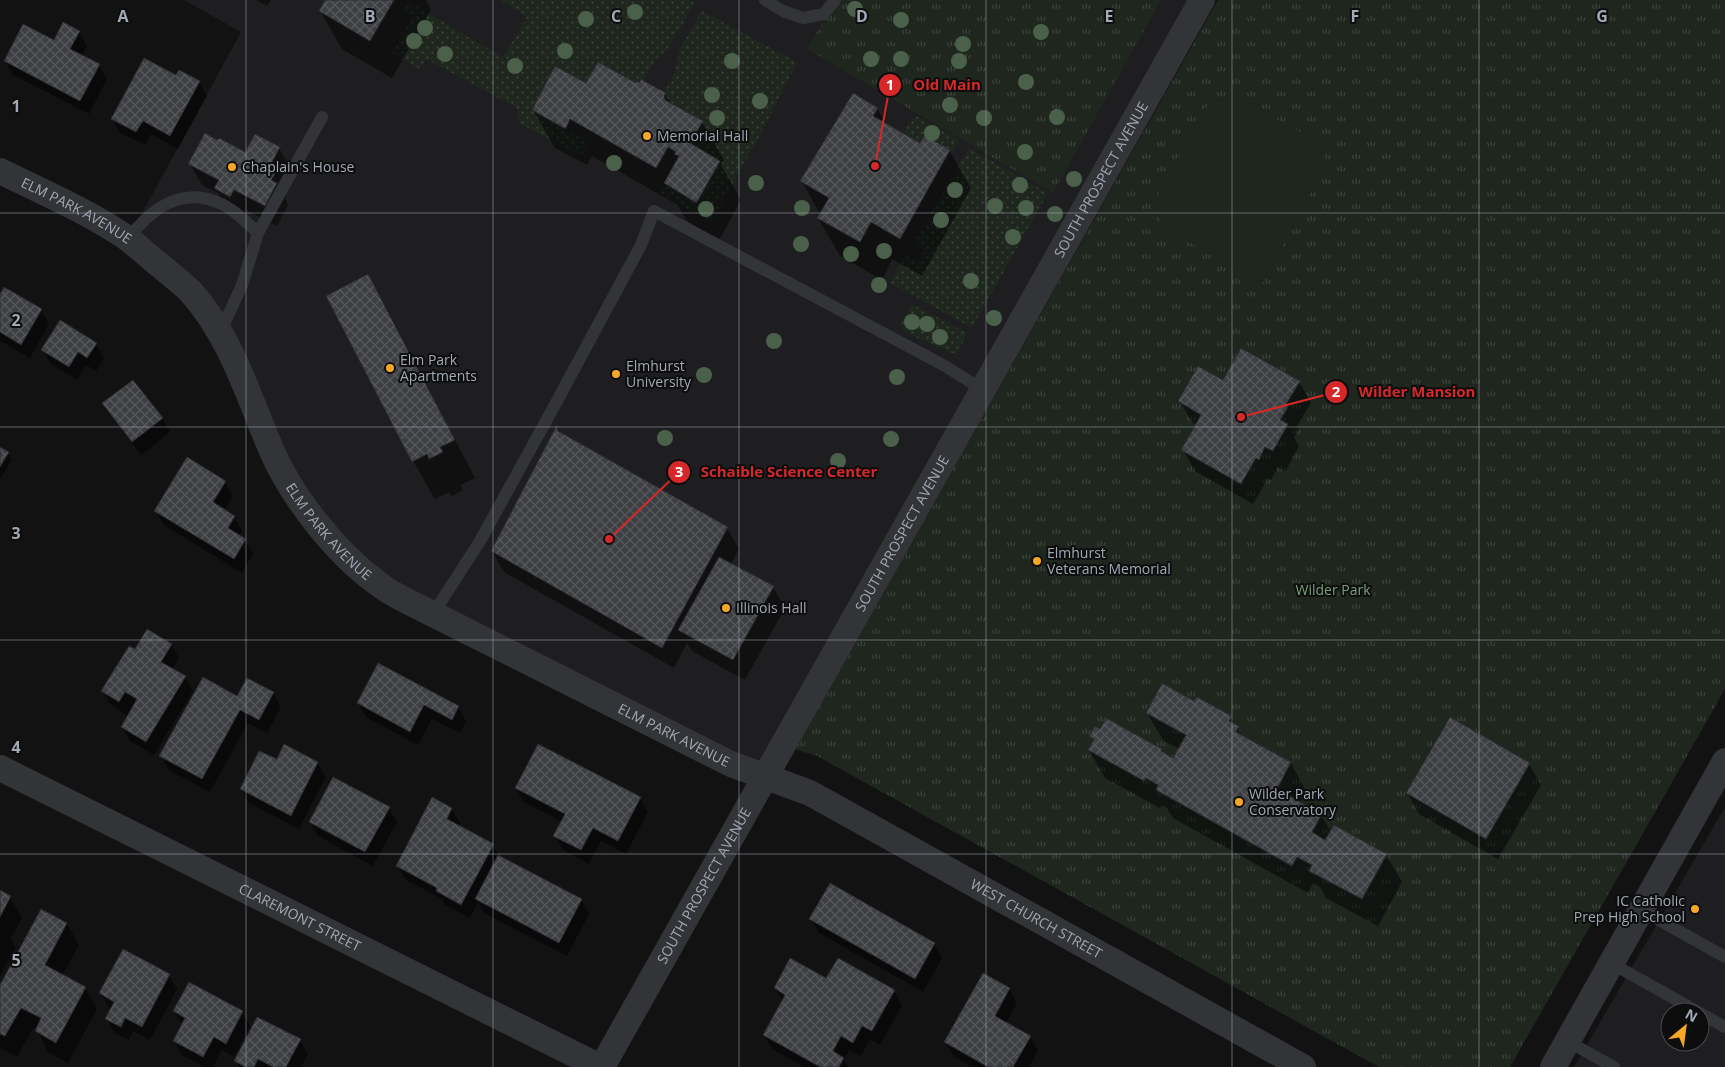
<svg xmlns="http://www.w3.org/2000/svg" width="1725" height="1067" viewBox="0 0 1725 1067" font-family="'Open Sans',sans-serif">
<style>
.built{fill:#1e1e20;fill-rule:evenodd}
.grass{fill:url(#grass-dots)}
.park{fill:url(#park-tufts)}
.garden{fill:#1e261e}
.shadow{fill:#0007}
.building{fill:url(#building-cross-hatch);stroke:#2b2c2f}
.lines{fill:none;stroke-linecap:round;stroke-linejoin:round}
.lane{stroke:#323438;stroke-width:12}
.street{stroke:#323438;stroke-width:26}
.tree{fill:#4b604b}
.grid{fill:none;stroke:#a2a9b4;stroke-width:1;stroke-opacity:0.55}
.poi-dot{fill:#f6a726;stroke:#0d0d0e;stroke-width:2}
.labels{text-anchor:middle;stroke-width:4;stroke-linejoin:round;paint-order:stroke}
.poi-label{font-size:14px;fill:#a2a9b4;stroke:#0d0d0e;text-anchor:start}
.street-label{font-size:14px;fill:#a2a9b4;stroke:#0d0d0e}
.park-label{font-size:14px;fill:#79a079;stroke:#0d0d0e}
.grid-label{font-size:16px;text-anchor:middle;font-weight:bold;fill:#a2a9b4;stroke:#0d0d0e;stroke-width:4;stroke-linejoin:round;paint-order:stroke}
.leader{fill:none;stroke:#d62828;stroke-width:2}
.callout-dot{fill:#d62828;stroke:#0d0d0e;stroke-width:2}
.mark-label{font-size:15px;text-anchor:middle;font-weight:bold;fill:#fff}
.callout-label{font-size:15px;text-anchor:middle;font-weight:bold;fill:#d62828;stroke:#0d0d0e;stroke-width:4;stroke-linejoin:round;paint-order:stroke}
</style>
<defs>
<pattern id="grass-dots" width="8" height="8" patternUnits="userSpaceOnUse" patternTransform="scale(1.25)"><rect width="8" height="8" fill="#1e261e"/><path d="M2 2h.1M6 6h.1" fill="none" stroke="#3c433c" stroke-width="1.8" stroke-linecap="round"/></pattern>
<pattern id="park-tufts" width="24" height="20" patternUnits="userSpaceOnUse" patternTransform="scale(1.25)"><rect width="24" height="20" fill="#1e261e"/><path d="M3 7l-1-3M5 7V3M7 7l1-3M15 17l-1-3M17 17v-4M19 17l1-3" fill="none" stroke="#3c433c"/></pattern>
<pattern id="building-cross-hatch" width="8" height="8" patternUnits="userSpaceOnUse" patternTransform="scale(1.25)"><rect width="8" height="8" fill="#3d3f43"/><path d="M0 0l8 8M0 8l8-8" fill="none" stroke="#56585c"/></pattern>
</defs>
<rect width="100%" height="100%" fill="#121213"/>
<path class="built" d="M184 0H1202L766 777 425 610 324 531 224 339 128 239 241 32Z
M1725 807V1067H1574ZM1670 1012H1700V1042H1670Z"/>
<path class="grass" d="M500 0H689L695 3 667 50 655 60 644 81 641 79 636 83 598 62 586 83 555 65 532 110 589 142 581 156 519 123 517 108 426 59 419 69 392 53 412 17 402 10 407 1 503 57 527 16Z
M702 11 797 62 762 132 710 223 660 193 665 185 697 202 720 161 690 143 703 121 665 100 666 93 664 92 674 74 680 48Z
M917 117 950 134 959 141 952 152 925 135 920 143 905 134C906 127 910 119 917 117Z
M969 148 1048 193 972 328 890 283 905 256 918 262 924 250 913 244Z
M912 304 967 333 957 355 911 335 903 330 901 324Z"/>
<path class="park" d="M835 0H1161L1053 193 807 49Z
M1218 0H1725V689L1510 1067H1379L817 756 795 749Z"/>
<path class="garden" d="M1235 95 1319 143 1326 165 1263 283 1162 227 1155 201 1209 102Z"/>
<path class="shadow" d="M256 0H271L267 6Z
M327 0H426L431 10 392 78 342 49 320 11Z
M79 32 87 46 82 56 99 65 107 79 89 114 13 75 5 61Z
M177 77 199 82 207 96 178 149 151 134 145 145 120 133 112 119Z
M586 85H637L665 94 671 104 702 122 724 160 721 165 741 200 719 240 687 221 678 205 592 156 587 165 555 148 533 110Z
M877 108 887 125 920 144 949 150 971 188 922 276 892 259 882 280 840 256 818 218 820 214 802 181Z
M279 148 291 169 281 188 286 196 285 198 288 205 277 226 246 210 243 217 228 209 218 193 202 185 190 164Z
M368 276 390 314 475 478 461 485 463 490 452 496 449 492 435 499 413 461Z
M5 289 41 310 49 324 30 358 0 341V297Z
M96 344 104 358 96 371 86 365 77 380 51 364 43 350Z
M1223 381 1299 382 1311 403 1297 426 1299 429 1294 437 1299 446 1285 472 1278 467 1271 480 1268 478 1253 504 1195 471 1183 450 1197 425 1192 422 1180 401Z
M104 403 162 418 170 432 141 455 112 417Z
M557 427 561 434 727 528 739 549 731 564 773 587 785 608 745 680 692 651 687 643 674 668 504 572 492 551Z
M0 448 8 453 12 460 0 479Z
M225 482 233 496 224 511 234 517 242 531 239 536 245 540 253 554 242 573 164 525 156 511Z
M171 644 179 658 172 670 185 677 193 691 154 755 130 741 122 727 129 716 111 705 103 691 136 651Z
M379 665 458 707 466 721 460 733 432 719 418 745 366 717 358 703Z
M273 693 281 707 267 733 248 723 210 792 169 770 161 756 238 697Z
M1195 703 1231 717 1244 738 1291 763 1306 791 1300 803 1321 815 1331 832 1386 855 1402 882 1378 926 1326 898 1320 887 1313 883 1308 893 1173 818 1167 808 1162 805 1160 808 1105 778 1089 750 1094 742 1091 736 1101 731 1107 720 1162 750 1164 754 1174 760 1179 749 1163 740 1147 713Z
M285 746 317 763 326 777 299 829 249 803 241 789 277 761Z
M1529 764 1541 785 1498 859 1419 814 1407 793Z
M516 788 640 798 648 812 626 854 601 841 589 864 563 850 555 836 562 822 524 802Z
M389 808 397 822 373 866 318 836 310 822Z
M452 809 460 823 458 826 493 845 500 857 581 900 589 914 567 956 484 913 478 902 470 918 445 905 442 899 406 880 397 866Z
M0 892 10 897 22 918 11 939 16 947 0 976Z
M811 919 934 944 942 958 923 992 819 933Z
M67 924 79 945 62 976 85 988 97 1009 68 1063 48 1052 37 1030 33 1028 17 1057 0 1048V988Z
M169 975 177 989 150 1040 133 1031 129 1040 115 1033 106 1018 112 1009 109 1007 100 993Z
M827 980 894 991 902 1005 880 1045 870 1039 861 1056 849 1050 844 1059 848 1067H804L772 1049 764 1035 783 1001 775 988Z
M1009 989 1017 1003 1006 1023 1030 1037 1038 1051 1029 1067H973L954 1056 945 1042Z
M174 1011 242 1012 250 1026 234 1057 222 1050 213 1067H204L182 1055 174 1041 183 1026Z
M300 1040 308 1054 301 1067H239L236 1061Z"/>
<path class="building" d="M325 0H394L370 41 319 11Z
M63 22 80 31 70 49 100 64 80 101 4 61 23 24 54 40Z
M144 58 176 75 179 70 200 81 170 136 143 121 136 132 111 119Z
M598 62 636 83 638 81 639 83 641 79 644 81 666 93 664 96 665 100 703 121 690 143 720 161 697 202H695L664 183 679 156 674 154 676 152 668 147 656 168 570 119 566 128H564L532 110 555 66 586 83Z
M853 93 878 108 873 116 920 143 925 135 950 150 900 239 871 222 860 242 817 218 829 198 800 181Z
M205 133 217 140 219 138 245 152 255 134 280 147 268 170 275 174 271 180 277 183 265 206 234 190 230 197 214 188 219 180 188 164Z
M368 274 455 440 440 447 443 452 429 459 427 454 412 462 326 296Z
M4 287 42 309 21 345 0 332V294Z
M60 320 97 343 87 358 78 352 69 367 41 350Z
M1241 348 1300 381 1285 406 1288 407 1280 420 1288 424 1273 451 1265 447 1259 460 1256 458 1241 484 1181 450 1201 415 1178 401 1198 366 1223 380Z
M133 380 163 418 132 442 102 403Z
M557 425 558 431 728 527 662 648 491 551Z
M0 447 9 452 0 467Z
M187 457 226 481 213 502 235 516 228 528 246 539 234 559 154 511Z
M719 557 774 586 733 660 678 630Z
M147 629 172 644 161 662 186 676 146 742 121 727 137 699 125 692 119 702 101 691 129 646 135 649Z
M378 663 459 706 452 720 424 705 410 732 357 703Z
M203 677 237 696 247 678 274 692 259 720 240 710 202 779 159 756Z
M1162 683 1194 701 1197 697 1232 716 1229 721 1239 726 1236 732 1291 762 1277 789 1322 814 1312 832 1325 840 1334 825 1387 854 1362 899 1309 871 1312 865 1297 857 1292 866 1156 790 1158 785 1146 778 1144 781 1088 750 1094 739 1089 736 1095 726 1100 729 1106 718 1162 749 1161 751 1173 758 1186 735 1146 713Z
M1162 683 1194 701 1197 697 1232 716 1229 721 1239 726 1236 732 1291 762 1277 789 1322 814 1312 832 1325 840 1334 825 1387 854 1362 899 1309 871 1312 865 1297 857 1292 866 1156 790 1158 785 1146 778 1144 781 1088 750 1094 739 1089 736 1095 726 1100 729 1106 718 1162 749 1161 751 1173 758 1186 735 1146 713Z
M1450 717 1530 763 1486 839 1406 793Z
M284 744 318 762 291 816 240 789 259 751 277 759Z
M538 744 641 797 618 841 593 828 581 850 553 836 565 814 515 788Z
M333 777 390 807 365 852 309 822Z
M432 797 452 808 447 819 494 844 461 905 436 891 437 888 396 866Z
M498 855 582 899 559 943 475 899Z
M830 883 935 943 915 979 809 919Z
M0 890 11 896 0 917Z
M41 909 67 923 45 965 86 987 56 1043 35 1031 41 1018 21 1008 5 1036 0 1034V985Z
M123 949 170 974 142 1027 125 1018 121 1027 105 1019 114 1002 99 993Z
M790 958 826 978 838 958 895 990 872 1031 862 1026 853 1043 841 1036 833 1051 844 1058 839 1067H820L763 1035 785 995 774 988Z
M983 973 1010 988 995 1016 1031 1036 1013 1067H988L944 1042Z
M189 982 243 1011 226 1044 214 1037 203 1057 173 1041 185 1018 173 1011Z
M257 1017 301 1039 286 1067H273L258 1059 254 1067H245L234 1061Z"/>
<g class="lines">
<path class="lane" d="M765 0 783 11 803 18 824 14 835 0
M128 239C150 210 179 187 217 202 233 208 246 222 258 233
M220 333 242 285 258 233 322 117
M433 614 480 541 557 401 641 245 654 211 945 366 983 390
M1641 910 1725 957
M1611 963 1698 1012
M1700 1013 1725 1027
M1567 1041 1614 1067"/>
<g class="street">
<path id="s1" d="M0 171C43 192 87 211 127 238 139 247 150 258 162 267 171 275 182 283 191 292 231 337 248 395 271 449 291 496 335 552 376 582 390 594 409 602 425 610L731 764 810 793 1303 1067"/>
<path id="s2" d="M0 768 600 1067"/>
<path id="s3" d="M602 1067 1202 0"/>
<path d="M1553 1067 1725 761"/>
</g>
</g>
<g class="tree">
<circle cx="855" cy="9" r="8"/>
<circle cx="635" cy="12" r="8"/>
<circle cx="586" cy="19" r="8"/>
<circle cx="901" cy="20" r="8"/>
<circle cx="425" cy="28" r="8"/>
<circle cx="1041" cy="32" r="8"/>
<circle cx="414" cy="41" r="8"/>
<circle cx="963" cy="44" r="8"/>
<circle cx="565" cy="51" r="8"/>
<circle cx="445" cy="54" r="8"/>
<circle cx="871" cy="59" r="8"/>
<circle cx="901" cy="59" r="8"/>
<circle cx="732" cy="61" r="8"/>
<circle cx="959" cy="61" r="8"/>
<circle cx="515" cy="66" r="8"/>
<circle cx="1026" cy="82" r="8"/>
<circle cx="712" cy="95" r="8"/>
<circle cx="760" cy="101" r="8"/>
<circle cx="950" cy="105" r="8"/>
<circle cx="1057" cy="117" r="8"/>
<circle cx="717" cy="118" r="8"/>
<circle cx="984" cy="118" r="8"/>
<circle cx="932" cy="133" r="8"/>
<circle cx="1025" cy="152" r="8"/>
<circle cx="614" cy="163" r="8"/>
<circle cx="1074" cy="179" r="8"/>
<circle cx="756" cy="183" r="8"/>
<circle cx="1020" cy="185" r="8"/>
<circle cx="955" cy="190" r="8"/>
<circle cx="995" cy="206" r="8"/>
<circle cx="802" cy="208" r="8"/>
<circle cx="1026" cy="208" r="8"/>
<circle cx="706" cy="209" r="8"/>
<circle cx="1055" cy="214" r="8"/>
<circle cx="941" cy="220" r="8"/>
<circle cx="1013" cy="237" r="8"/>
<circle cx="801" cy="244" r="8"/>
<circle cx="884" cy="251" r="8"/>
<circle cx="851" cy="254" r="8"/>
<circle cx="971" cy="281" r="8"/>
<circle cx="879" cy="285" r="8"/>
<circle cx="994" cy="318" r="8"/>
<circle cx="912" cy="322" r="8"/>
<circle cx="927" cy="324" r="8"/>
<circle cx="940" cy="337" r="8"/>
<circle cx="774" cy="341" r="8"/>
<circle cx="704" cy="375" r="8"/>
<circle cx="897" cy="377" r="8"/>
<circle cx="665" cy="438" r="8"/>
<circle cx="891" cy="439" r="8"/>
<circle cx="838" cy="461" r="8"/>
</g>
<path class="grid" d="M246 0V1067M493 0V1067M739 0V1067M986 0V1067M1232 0V1067M1479 0V1067M0 213H1725M0 427H1725M0 640H1725M0 854H1725"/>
<g class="poi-dot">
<circle cx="647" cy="136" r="5"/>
<circle cx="232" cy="167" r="5"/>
<circle cx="390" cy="368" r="5"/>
<circle cx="616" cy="374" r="5"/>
<circle cx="1037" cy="561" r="5"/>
<circle cx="726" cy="608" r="5"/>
<circle cx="1239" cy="802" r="5"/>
<circle cx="1695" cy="909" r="5"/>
</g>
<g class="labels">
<g class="poi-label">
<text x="657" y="141">Memorial Hall</text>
<text x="242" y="172">Chaplain's House</text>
<text x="400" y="365">Elm Park<tspan x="400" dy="16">Apartments</tspan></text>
<text x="626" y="371">Elmhurst<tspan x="626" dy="16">University</tspan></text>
<text x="1047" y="558">Elmhurst<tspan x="1047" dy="16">Veterans Memorial</tspan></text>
<text x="736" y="613">Illinois Hall</text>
<text x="1249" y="799">Wilder Park<tspan x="1249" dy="16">Conservatory</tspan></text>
<text x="1685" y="906" text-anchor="end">IC Catholic<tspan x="1685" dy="16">Prep High School</tspan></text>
</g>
<g class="street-label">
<text dy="5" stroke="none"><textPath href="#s3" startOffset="1018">SOUTH PROSPECT AVENUE</textPath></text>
<text dy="5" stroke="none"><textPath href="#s1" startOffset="86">ELM PARK AVENUE</textPath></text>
<text dy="5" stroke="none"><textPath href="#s1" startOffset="506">ELM PARK AVENUE</textPath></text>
<text dy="5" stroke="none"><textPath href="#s3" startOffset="612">SOUTH PROSPECT AVENUE</textPath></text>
<text dy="5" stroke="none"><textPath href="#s1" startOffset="911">ELM PARK AVENUE</textPath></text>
<text dy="5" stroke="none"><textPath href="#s3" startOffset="208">SOUTH PROSPECT AVENUE</textPath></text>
<text dy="5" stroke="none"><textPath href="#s2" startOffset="335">CLAREMONT STREET</textPath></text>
<text dy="5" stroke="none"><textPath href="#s1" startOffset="1318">WEST CHURCH STREET</textPath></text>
</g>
<g class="park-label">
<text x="1333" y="595">Wilder Park</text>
</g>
</g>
<g class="grid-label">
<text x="123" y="22">A</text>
<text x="370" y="22">B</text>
<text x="616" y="22">C</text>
<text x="862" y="22">D</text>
<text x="1109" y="22">E</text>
<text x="1355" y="22">F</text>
<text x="1602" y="22">G</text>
<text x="16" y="112">1</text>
<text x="16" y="326">2</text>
<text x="16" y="539">3</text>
<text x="16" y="753">4</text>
<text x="16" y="966">5</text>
</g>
<path class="leader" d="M875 166L890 85M1241 417L1336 392M609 539L679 472"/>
<g class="callout-dot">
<circle cx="875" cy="166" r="5"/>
<circle cx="1241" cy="417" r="5"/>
<circle cx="609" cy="539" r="5"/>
<circle cx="890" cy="85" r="12"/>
<circle cx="1336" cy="392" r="12"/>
<circle cx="679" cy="472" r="12"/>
</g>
<g class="mark-label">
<text x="890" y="90">1</text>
<text x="1336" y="397">2</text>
<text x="679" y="477">3</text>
</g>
<g class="callout-label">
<text x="947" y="90">Old Main</text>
<text x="1417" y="397">Wilder Mansion</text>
<text x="789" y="477">Schaible Science Center</text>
</g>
<g transform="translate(1685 1027) rotate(29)"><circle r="24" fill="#0d0d0e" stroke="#494b50"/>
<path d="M0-4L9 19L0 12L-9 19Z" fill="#f6a726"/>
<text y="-8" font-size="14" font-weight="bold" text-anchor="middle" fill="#a2a9b4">N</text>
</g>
</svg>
